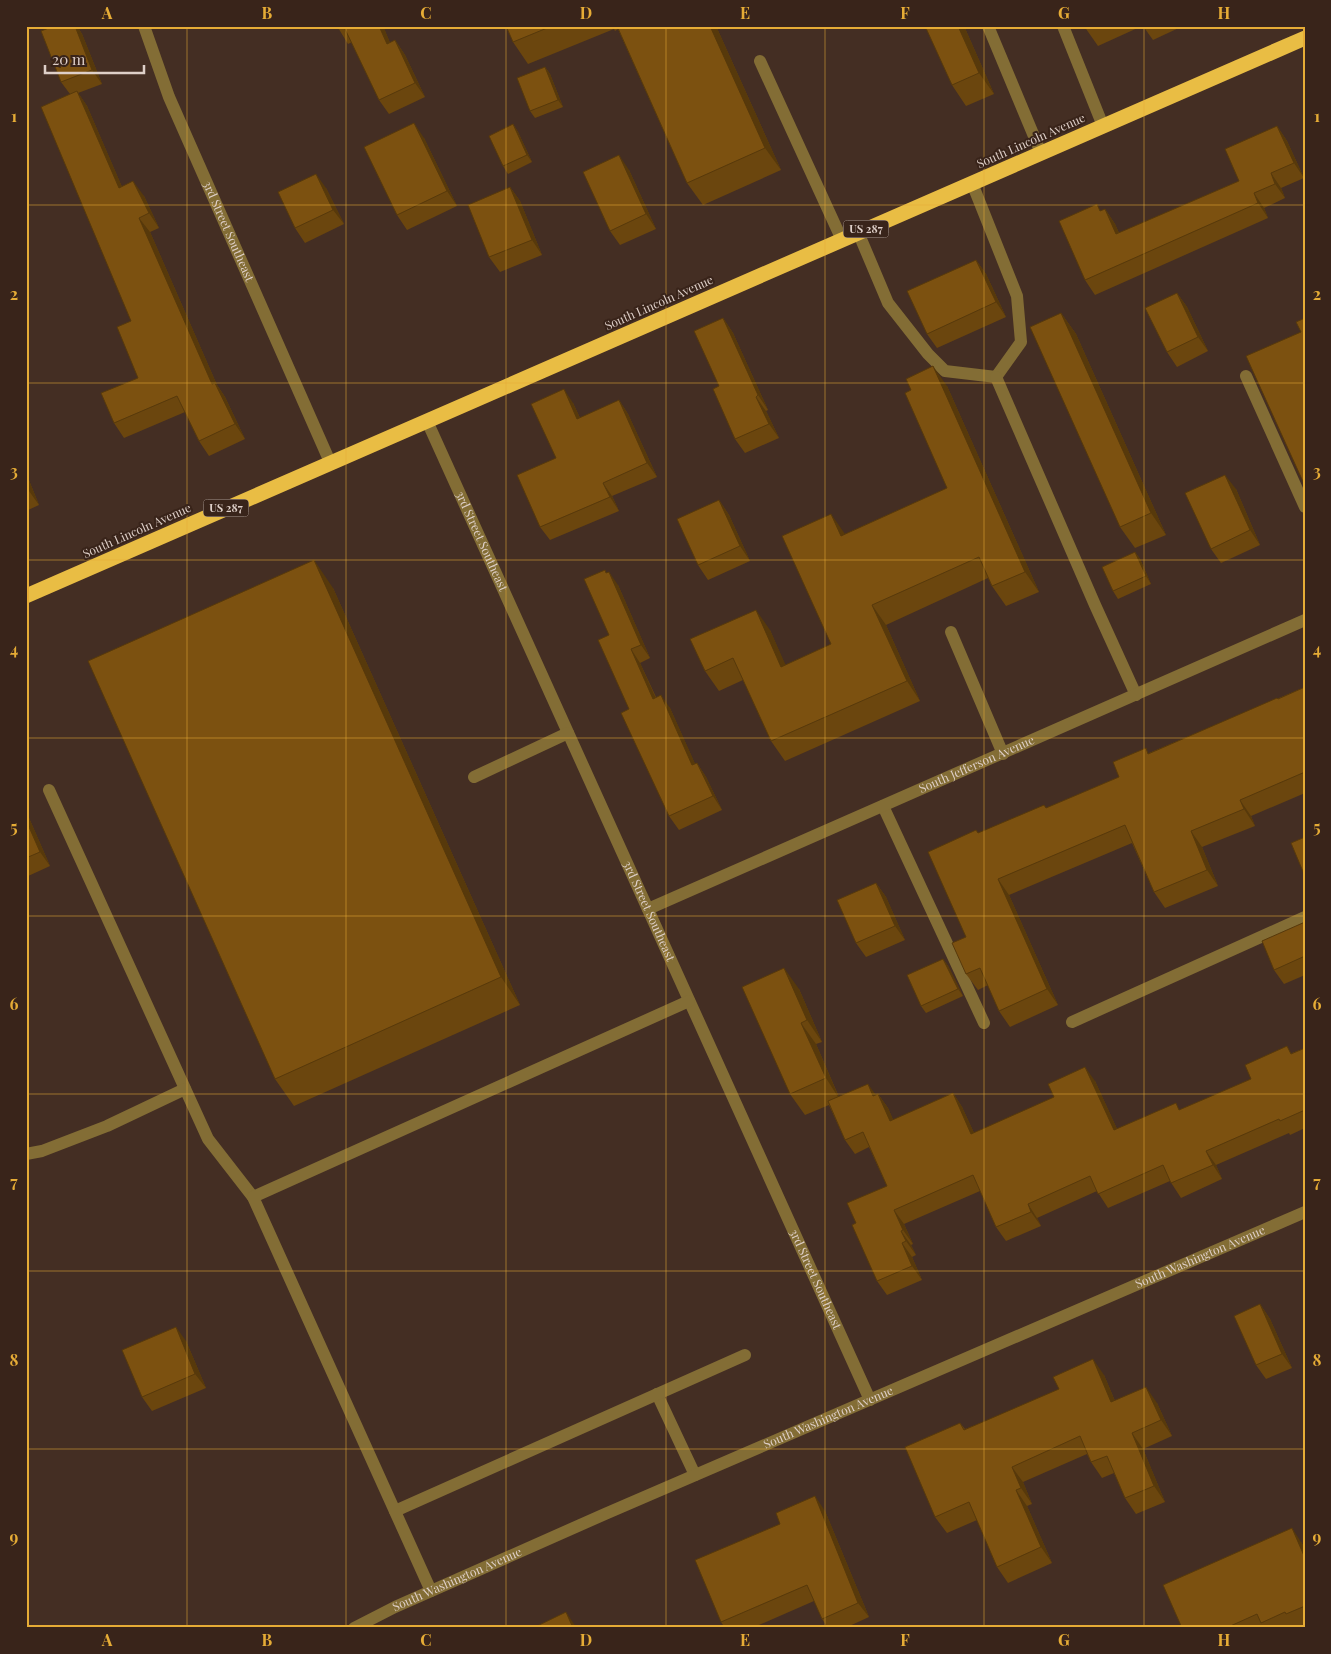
<svg xmlns="http://www.w3.org/2000/svg" width="1331" height="1654" viewBox="0 0 1331 1654" font-family="'Playfair Display',serif">
<style>
.lines{fill:none;stroke-linecap:round;stroke-linejoin:round}
.minor{stroke:#836d35;stroke-width:12}
.highway{stroke:#e9bd44;stroke-width:15}
.wall{fill:#6b460e}
.shaded-wall{fill:#57390b}
.building{fill:#7c5110;stroke:#57390b}
.grid{fill:none;stroke:#e6ac36;stroke-width:1;stroke-opacity:0.55}
.labels{text-anchor:middle;stroke-width:4;stroke-linejoin:round;paint-order:stroke}
.shield{fill:#39241a;stroke:#ac9c94;stroke-width:1}
.shield-label{font-size:11px;font-weight:bold;fill:#decfc8}
.street-label{font-size:12px;fill:#decfc8;stroke:#39241a}
.neatline{fill:none;stroke:#e6ac36;stroke-width:2}
.grid-label{font-size:16px;text-anchor:middle;font-weight:bold;fill:#e6ac36}
</style>
<rect width="100%" height="100%" fill="#442e23"/>
<g class="lines">
<g class="minor">
<path id="s1" d="M144 26 169 97 330 462"/>
<path d="M988 26 1041 153"/>
<path d="M1063 26 1103 126"/>
<path d="M760 61 842 240"/>
<path d="M972 183 1017 296 1021 342 996 377"/>
<path d="M858 232 888 303 928 354 945 371 996 377"/>
<path d="M1246 376 1305 507"/>
<path d="M996 377 1095 605 1136 695"/>
<path id="s2" d="M427 421 870 1400"/>
<path d="M951 632 1003 754"/>
<path d="M474 777 568 733"/>
<path d="M49 790 208 1139 253 1197"/>
<path d="M883 806 984 1023"/>
<path id="s3" d="M648 909 1305 620"/>
<path d="M1072 1022 1305 917"/>
<path d="M26 1154 42 1151 107 1126 185 1089"/>
<path d="M657 1394 695 1475"/>
<path d="M395 1511 745 1355"/>
<path d="M431 1591 253 1197 689 1001"/>
<path id="s4" d="M354 1628 395 1607 605 1514 1305 1212"/>
</g>
<path class="highway" d="M26 596 1305 38"/>
</g>
<path class="wall" d="M54 26H77L82 34 102 84 78 93 87 106 122 187 144 196 159 228 150 232 217 385 225 397 245 439 209 456 199 441 185 412 124 438 114 423 138 378 131 321 70 94 61 82Z
M337 26H383L390 43 395 40 405 55 425 97 389 114 379 100 352 42 348 44Z
M506 26H716L781 170 703 205 687 183 618 29 615 31 614 29 528 64 513 42Z
M964 26 994 94 966 106 952 85Z
M1084 26H1142L1098 46Z
M1143 26H1183L1153 40Z
M545 67 550 74 563 107 535 118 530 111Z
M513 124 518 132 532 162 508 174 503 166Z
M1277 126 1287 141 1304 178 1281 188 1285 198 1264 208 1268 218 1095 295 1085 280 1102 211 1105 209 1115 224 1119 233 1239 181Z
M424 138 457 206 407 230 397 215Z
M629 170 656 229 620 245 610 231Z
M510 187 520 201 542 255 500 272 489 257Z
M326 188 344 224 305 243 295 228Z
M976 260 986 274 1006 317 937 348 927 334Z
M1177 293 1187 307 1208 351 1177 367 1167 352Z
M1061 313 1076 334 1166 535 1135 548 1120 527Z
M723 318 733 333 768 410 766 411 779 438 745 453 735 439Z
M947 386 1039 592 1006 606 992 586 988 578 886 625 920 701 785 761 771 741 743 680 719 691 705 671 770 630 785 665 831 644 845 534 947 488Z
M619 400 628 414 657 477 612 496 619 511 550 540 540 527 556 458 573 403 580 418Z
M26 473 39 505 26 511Z
M1236 489 1260 545 1221 563 1211 549Z
M719 500 729 515 750 561 708 580 698 565Z
M1135 552 1140 559 1151 584 1118 599 1113 591Z
M618 585 650 658 640 663 656 697 670 708 695 764 697 763 706 777 722 810 679 830 669 816 629 709 609 635Z
M333 588 520 1005 294 1106 275 1079Z
M1305 687V793L1251 816 1255 826 1202 847 1218 886 1165 908 1154 892 1132 843 1009 895 1058 1005 1010 1027 999 1011 988 985 978 990 966 974V937L978 833 1047 808 1119 777 1149 753Z
M26 811 50 866 26 877Z
M876 883 886 897 905 940 866 957 856 943Z
M1305 922V975L1284 984 1274 970Z
M943 959 948 966 963 996 926 1013 921 1006Z
M799 989 822 1042 816 1044 839 1097 876 1095 878 1094 888 1108 893 1120 953 1093 962 1107 974 1133 1095 1081 1117 1129 1181 1110 1251 1079 1292 1053 1305 1048V1128L1290 1135 1289 1133 1216 1165 1222 1179 1181 1198 1170 1181 1108 1208 1097 1191 1037 1218 1041 1226 1006 1241 996 1227 980 1191 904 1224 913 1244 911 1245 916 1255 912 1257 922 1280 887 1295 877 1281 856 1223 887 1186 869 1147 855 1154 845 1140 829 1105 805 1115 790 1094Z
M1260 1304 1270 1319 1292 1368 1266 1379 1256 1365Z
M186 1341 206 1388 152 1411 142 1397Z
M1104 1375 1115 1401 1157 1403 1172 1436 1143 1449 1165 1502 1136 1514 1125 1498 1114 1473 1102 1478 1091 1462 1087 1454 1023 1482 1032 1504 1027 1506 1052 1563 1008 1583 997 1567 977 1520 947 1533 935 1517 960 1423 965 1429Z
M825 1511 869 1617 845 1628H828L822 1619 814 1601 752 1628H725L721 1622Z
M1301 1542 1305 1549V1624L1296 1628 1294 1626 1291 1628H1182Z"/>
<path class="shaded-wall" d="M75 26H77L82 34 102 84 92 70Z
M379 26H383L397 59 387 44Z
M710 26H716L781 170 765 148Z
M958 26H964L994 94 979 73Z
M395 40 405 55 425 97 415 83Z
M545 67 550 74 563 107 558 100Z
M77 91 87 106 129 203 119 188Z
M414 123 424 138 457 206 447 191Z
M513 124 518 132 532 162 527 155Z
M1277 126 1287 141 1304 178 1294 163Z
M619 155 629 170 656 229 646 214Z
M1271 173 1281 188 1285 198 1275 184Z
M316 174 326 188 344 224 333 210Z
M133 181 144 196 159 228 149 213Z
M510 187 520 201 542 255 532 240Z
M1254 193 1264 208 1268 218 1258 203Z
M1105 209 1115 224 1126 249 1116 234Z
M139 218 150 232 217 385 225 397 245 439 235 424 212 384Z
M976 260 986 274 1006 317 996 302Z
M1177 293 1187 307 1208 351 1198 337Z
M1061 313 1076 334 1166 535 1151 513Z
M723 318 733 333 768 410 758 395Z
M933 366 947 386 1039 592 1025 572Z
M564 389 573 403 587 433 577 419Z
M756 397 766 411 779 438 769 424Z
M619 400 628 414 657 477 647 463Z
M26 473 39 505 29 491 26 484Z
M1225 475 1236 489 1260 545 1250 530Z
M603 483 612 496 619 511 610 497Z
M719 500 729 515 750 561 740 546Z
M831 514 845 534 841 536Z
M1135 552 1140 559 1151 584 1146 576Z
M314 560 333 588 520 1005 501 977Z
M605 570 612 581 609 572 618 585 650 658 641 645Z
M872 605 886 625 920 701 907 681Z
M756 610 770 630 795 686 781 667Z
M631 649 640 663 662 712 653 699Z
M661 695 670 708 702 779 692 765Z
M697 763 706 777 722 810 713 796Z
M1240 800 1251 816 1255 826 1244 809Z
M26 811 50 866 40 852 26 820Z
M1191 831 1202 847 1218 886 1207 870Z
M998 879 1009 895 1058 1005 1047 989Z
M876 883 886 897 905 940 895 926Z
M943 959 948 966 963 996 958 989Z
M784 968 799 989 822 1042 807 1020Z
M801 1023 816 1044 840 1100 826 1078Z
M1085 1067 1095 1081 1124 1144 1114 1130Z
M868 1084 878 1098 873 1096Z
M953 1093 962 1107 981 1148 971 1134Z
M878 1094 888 1108 900 1135 890 1121Z
M1206 1151 1216 1165 1222 1179 1213 1165Z
M1028 1204 1037 1218 1041 1226 1031 1212Z
M894 1210 904 1224 913 1244 903 1230Z
M901 1231 911 1245 916 1255 906 1241Z
M902 1243 912 1257 922 1280 912 1266Z
M1260 1304 1270 1319 1292 1368 1282 1354Z
M176 1327 186 1341 206 1388 195 1374Z
M1093 1359 1104 1375 1122 1418 1111 1402Z
M1146 1387 1157 1403 1172 1436 1161 1420Z
M1132 1433 1143 1449 1165 1502 1154 1486Z
M1012 1467 1023 1482 1032 1504 1021 1488Z
M1016 1490 1027 1506 1052 1563 1041 1547Z
M815 1496 825 1511 869 1617 858 1603Z
M1292 1528 1301 1542 1305 1549V1558Z
M566 1612 576 1627V1628H573Z"/>
<path class="building" d="M54 26H75L92 70 61 82 41 31Z
M337 26H379L387 44 395 40 415 83 379 100 344 27 338 29Z
M506 26H552L513 42Z
M617 26H710L765 148 687 183Z
M925 26H958L979 73 952 85Z
M545 67 558 100 530 111 517 78Z
M77 91 119 188 133 181 149 213 139 218 212 384 215 383 235 424 199 441 177 396 114 423 101 393 138 378 117 327 131 321 41 107Z
M414 123 447 191 397 215 364 147Z
M513 124 527 155 503 166 489 136Z
M1277 126 1294 163 1271 173 1275 184 1254 193 1258 203 1085 280 1059 221 1097 204 1100 211 1105 209 1116 234 1239 181 1225 149Z
M619 155 646 214 610 231 583 172Z
M316 174 333 210 295 228 278 192Z
M510 187 532 240 489 257 468 205Z
M976 260 996 302 927 334 907 291Z
M1177 293 1198 337 1167 352 1145 308Z
M1061 313 1151 513 1120 527 1030 327Z
M723 318 758 395 756 397 769 424 735 439 713 389 719 386 694 331Z
M1305 318V486L1246 356 1301 332 1296 322Z
M933 366 1025 572 992 586 979 557 872 605 907 681 771 741 733 658 705 671 690 639 756 610 781 667 831 644 782 536 831 514 841 536 947 488 905 393 911 390 906 379Z
M564 389 577 419 619 400 647 463 603 483 610 497 540 527 517 475 556 458 531 404Z
M1225 475 1250 530 1211 549 1185 493Z
M26 484 29 491 26 492Z
M719 500 740 546 698 565 677 519Z
M1135 552 1146 576 1113 591 1102 567Z
M314 560 501 977 275 1079 88 661Z
M605 570 606 573 609 572 641 645 631 649 653 699 661 695 692 765 697 763 713 796 669 816 621 713 629 709 598 640 609 635 584 579Z
M1305 687V772L1240 800 1244 809 1191 831 1207 870 1154 892 1125 825 998 879 1047 989 999 1011 980 968 966 974 952 943 966 937 928 852 976 830 978 833 1044 805 1046 808 1119 777 1113 762 1146 748 1148 754 1277 698 1278 699Z
M26 820 40 852 26 858Z
M1305 837V873L1304 874 1291 843Z
M876 883 895 926 856 943 837 900Z
M1305 922V956L1274 970 1262 941Z
M943 959 958 989 921 1006 907 975Z
M784 968 807 1020 801 1023 826 1078 790 1094 742 987Z
M1287 1046 1291 1054 1305 1048V1110L1280 1121 1279 1119 1206 1151 1213 1165 1171 1183 1163 1165 1098 1194 1090 1176 1028 1204 1031 1212 996 1227 973 1175 894 1210 903 1230 901 1231 906 1241 902 1243 912 1266 877 1281 852 1225 856 1223 847 1203 887 1186 863 1132 845 1140 828 1101 868 1084 873 1096 878 1094 890 1121 953 1093 971 1134 1054 1097 1048 1084 1085 1067 1114 1130 1176 1103 1179 1110 1251 1079 1245 1065Z
M1260 1304 1282 1354 1256 1365 1234 1316Z
M176 1327 195 1374 142 1397 122 1350Z
M1093 1359 1111 1402 1146 1387 1161 1420 1132 1433 1154 1486 1125 1498 1107 1456 1091 1462 1080 1436 1012 1467 1021 1488 1016 1490 1041 1547 997 1567 969 1502 935 1517 905 1447 960 1423 964 1430 1059 1389 1053 1377Z
M815 1496 858 1603 822 1619 807 1585 721 1622 695 1560 780 1524 776 1513Z
M1292 1528 1305 1558V1606L1286 1614 1285 1612 1261 1623 1257 1614 1226 1628H1182L1163 1585Z
M566 1612 573 1628H533Z"/>
<path class="grid" d="M187 26V1628M346 26V1628M506 26V1628M666 26V1628M825 26V1628M984 26V1628M1144 26V1628M26 205H1305M26 383H1305M26 560H1305M26 738H1305M26 916H1305M26 1094H1305M26 1271H1305M26 1449H1305"/>
<g class="labels">
<g class="shield">
<rect x="843.5" y="220.5" width="45" height="17" rx="4"/>
<rect x="203.5" y="499.5" width="45" height="17" rx="4"/>
</g>
<g class="shield-label">
<text x="866" y="233">US 287</text>
<text x="226" y="512">US 287</text>
</g>
<g class="street-label">
<text transform="translate(1031 141) rotate(-24)" y="4">South Lincoln Avenue</text>
<text dy="4" stroke="none"><textPath href="#s1" startOffset="222">3rd Street Southeast</textPath></text>
<text transform="translate(659 303) rotate(-24)" y="4">South Lincoln Avenue</text>
<text transform="translate(137 531) rotate(-24)" y="4">South Lincoln Avenue</text>
<text dy="4" stroke="none"><textPath href="#s2" startOffset="132">3rd Street Southeast</textPath></text>
<text dy="4" stroke="none"><textPath href="#s3" startOffset="359">South Jefferson Avenue</textPath></text>
<text dy="4" stroke="none"><textPath href="#s2" startOffset="538">3rd Street Southeast</textPath></text>
<text dy="4" stroke="none"><textPath href="#s4" startOffset="924">South Washington Avenue</textPath></text>
<text dy="4" stroke="none"><textPath href="#s2" startOffset="942">3rd Street Southeast</textPath></text>
<text dy="4" stroke="none"><textPath href="#s4" startOffset="519">South Washington Avenue</textPath></text>
<text dy="4" stroke="none"><textPath href="#s4" startOffset="114">South Washington Avenue</textPath></text>
</g>
</g>
<rect width="1331" height="1654" fill="none" stroke="#39241a" stroke-width="55"/>
<path d="M45 65v8h99v-8" fill="none" stroke="#decfc8" stroke-width="2.5"/>
<text x="52" y="65" font-size="15" fill="#decfc8" stroke="#39241a" stroke-width="4" paint-order="stroke">20 m</text>
<rect x="28" y="28" width="1276" height="1598" class="neatline"/>
<g class="grid-label">
<text x="107" y="19">A</text>
<text x="267" y="19">B</text>
<text x="426" y="19">C</text>
<text x="586" y="19">D</text>
<text x="745" y="19">E</text>
<text x="905" y="19">F</text>
<text x="1064" y="19">G</text>
<text x="1224" y="19">H</text>
<text x="14" y="122">1</text>
<text x="1317" y="122">1</text>
<text x="14" y="300">2</text>
<text x="1317" y="300">2</text>
<text x="14" y="477">3</text>
<text x="1317" y="477">3</text>
<text x="14" y="655">4</text>
<text x="1317" y="655">4</text>
<text x="14" y="833">5</text>
<text x="1317" y="833">5</text>
<text x="14" y="1010">6</text>
<text x="1317" y="1010">6</text>
<text x="14" y="1188">7</text>
<text x="1317" y="1188">7</text>
<text x="14" y="1366">8</text>
<text x="1317" y="1366">8</text>
<text x="14" y="1543">9</text>
<text x="1317" y="1543">9</text>
<text x="107" y="1646">A</text>
<text x="267" y="1646">B</text>
<text x="426" y="1646">C</text>
<text x="586" y="1646">D</text>
<text x="745" y="1646">E</text>
<text x="905" y="1646">F</text>
<text x="1064" y="1646">G</text>
<text x="1224" y="1646">H</text>
</g>
</svg>
